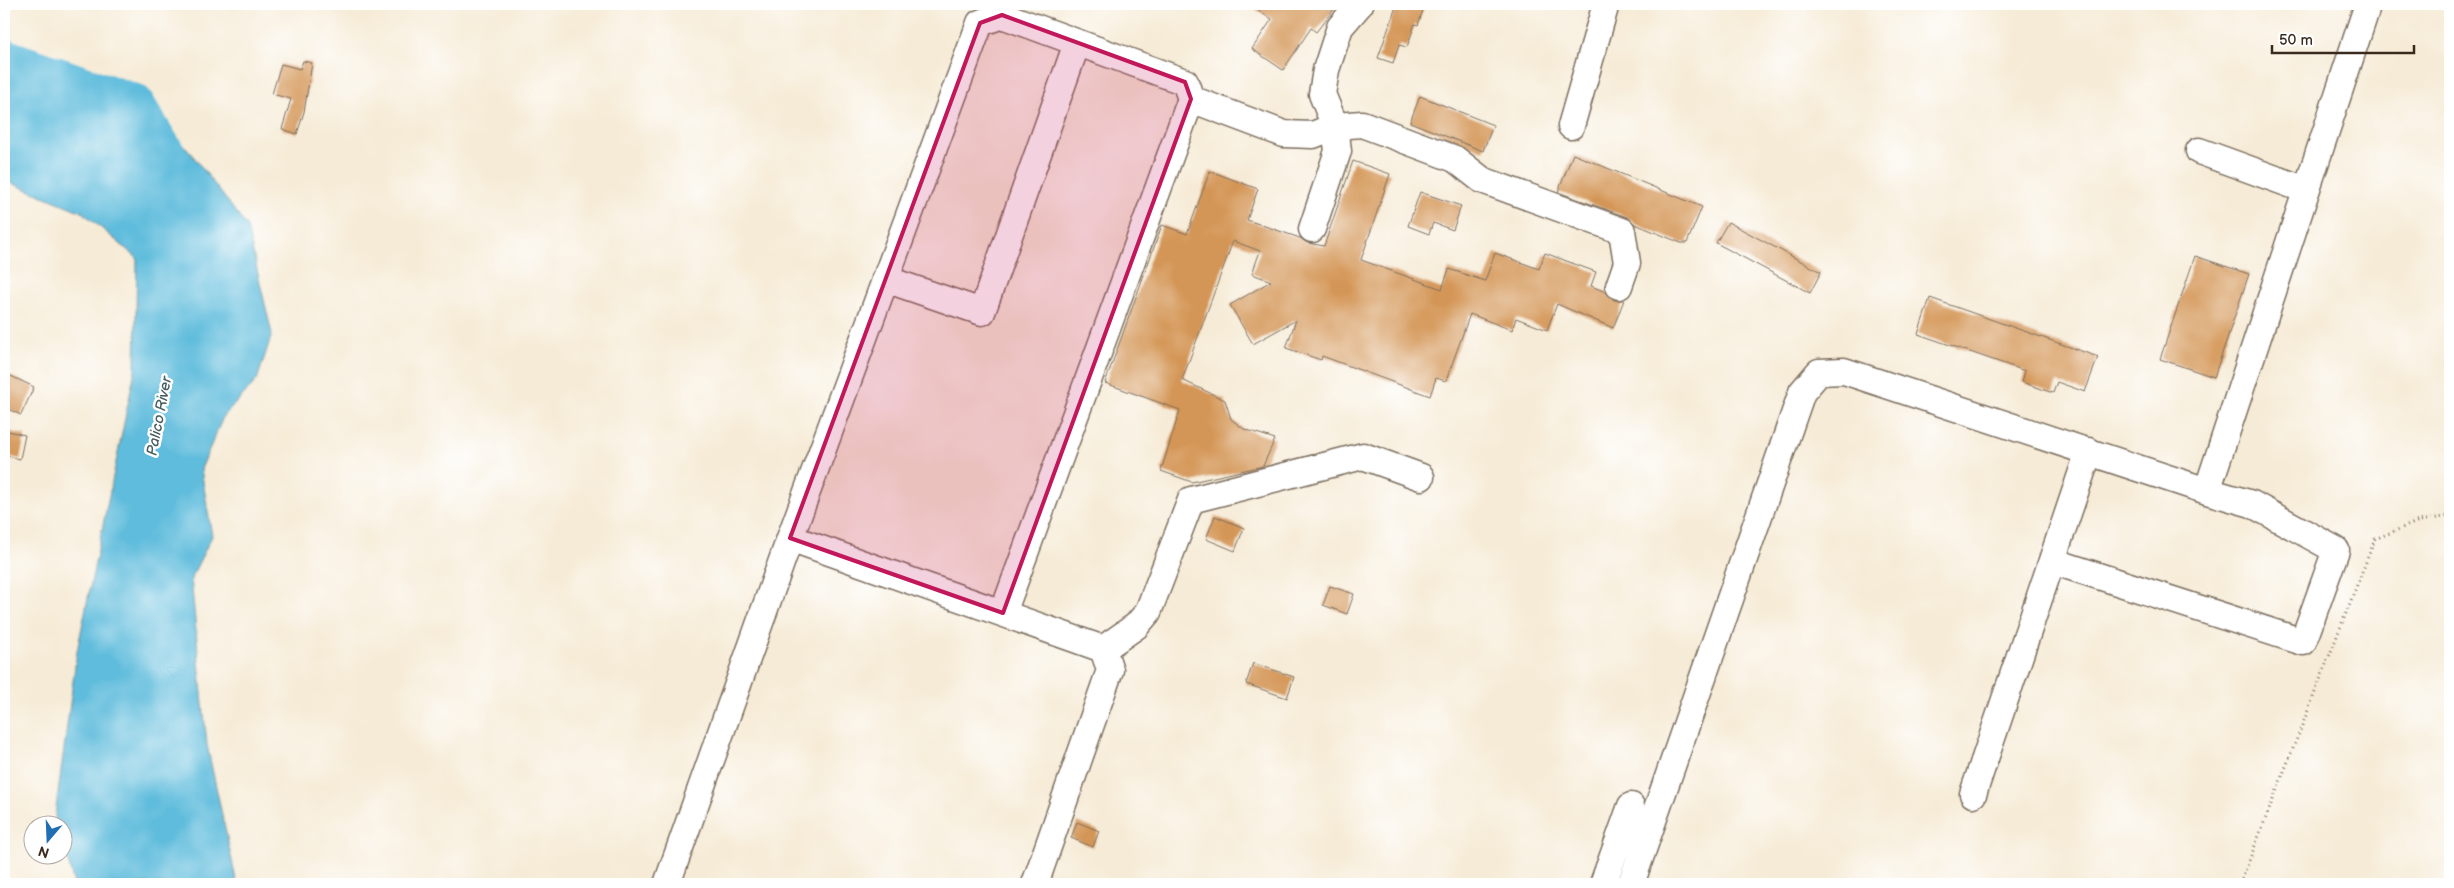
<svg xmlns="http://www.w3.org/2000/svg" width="2454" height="888" viewBox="0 0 2454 888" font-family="'Balsamiq Sans',sans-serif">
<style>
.water{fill:#5ebcdc;stroke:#4c737d}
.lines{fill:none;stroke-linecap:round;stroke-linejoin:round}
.river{stroke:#5ebcdc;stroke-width:34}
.building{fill:#d49657}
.minor-casing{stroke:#7c6e5e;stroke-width:29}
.path{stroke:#7c6e5e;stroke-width:3;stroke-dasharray:1 4;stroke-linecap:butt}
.minor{stroke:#fff;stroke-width:26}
.marked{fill:#c2185b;fill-opacity:0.2;stroke:#c2185b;stroke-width:4;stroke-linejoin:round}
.labels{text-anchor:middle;stroke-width:5;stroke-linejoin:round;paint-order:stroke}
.water-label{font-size:15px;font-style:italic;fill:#475d60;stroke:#fff}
</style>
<rect width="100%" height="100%" fill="#fff"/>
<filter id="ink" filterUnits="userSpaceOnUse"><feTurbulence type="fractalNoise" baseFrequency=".02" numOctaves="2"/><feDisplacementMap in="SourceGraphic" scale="10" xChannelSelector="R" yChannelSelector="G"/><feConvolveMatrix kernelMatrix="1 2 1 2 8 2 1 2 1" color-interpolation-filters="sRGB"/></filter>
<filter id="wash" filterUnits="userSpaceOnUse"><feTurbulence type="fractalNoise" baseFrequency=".0096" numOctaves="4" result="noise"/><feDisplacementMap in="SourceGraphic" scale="20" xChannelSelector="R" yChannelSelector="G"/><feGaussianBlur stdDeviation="1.12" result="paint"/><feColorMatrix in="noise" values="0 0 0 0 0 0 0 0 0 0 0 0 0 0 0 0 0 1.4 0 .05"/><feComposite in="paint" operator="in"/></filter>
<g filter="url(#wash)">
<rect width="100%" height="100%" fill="#f6ebd6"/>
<path class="water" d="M4 51 71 74 187 148 247 227 272 334 257 380 223 417 201 469 212 536 191 578 207 745 237 884H74L63 843 62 826 57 825 55 816 77 651 135 370 137 258 82 212 4 180Z"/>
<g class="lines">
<path class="river" d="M4 55 136 101 175 164"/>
</g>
<g id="blocks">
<path class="building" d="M1246 4H1338L1316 32 1311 28 1283 70 1252 49 1272 19Z
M1397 4H1425L1418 25 1415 24 1407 47 1399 45 1393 63 1378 58Z
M303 61 312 63 304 112 297 134 282 129 291 99 272 94 281 64 300 69Z
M1420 96 1493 125 1483 151 1410 122Z
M1573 154 1702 207 1687 243H1681L1635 224 1627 217 1558 192Z
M1353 161 1390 174 1361 260 1442 289 1449 269 1485 281 1495 253 1539 269 1545 253 1596 272 1591 286 1606 292 1614 300H1624L1613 328 1557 304 1547 330 1516 318 1512 330 1470 314 1446 381 1436 378 1430 396 1322 356 1321 360 1286 348 1296 320 1253 344 1230 305 1271 281 1252 274 1260 251 1233 241 1182 380 1225 400 1231 419 1244 429 1275 439 1263 466 1192 482 1161 471 1180 410 1105 383 1162 225 1187 234 1210 171 1258 189 1247 220 1300 238 1307 243 1324 246Z
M1420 192 1461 206 1453 230 1433 223 1429 234 1408 226Z
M1728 222 1821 272 1810 293 1716 243Z
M2195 256 2249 274 2214 377 2160 359Z
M1930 298 2098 357 2085 392 2057 382 2053 393 2022 382 2025 371 1918 334Z
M9 375 34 387 21 415 4 407V386Z
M8 431 25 435 20 459 4 455Z
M1215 516 1244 528 1235 551 1206 539Z
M1330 586 1354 594 1347 614 1323 605Z
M1253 663 1294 677 1287 698 1246 684Z
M1077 822 1099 831 1093 847 1071 838Z"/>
</g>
</g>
<g filter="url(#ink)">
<use href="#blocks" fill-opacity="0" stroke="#7c6e5e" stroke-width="1"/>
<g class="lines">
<g class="minor-casing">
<path id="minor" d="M1571 126 1606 4
M2199 151 2306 190
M1312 229 1338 151 1335 126 1322 94 1326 70 1340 27 1360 4
M885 279 982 312 1077 43
M2207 491 2368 4
M790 538 1103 649
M1003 613 1191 99
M1103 649 1136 626 1148 612 1191 500 1363 456 1421 477
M1973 794 2089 451
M667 884 790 538 980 23 1002 15 1185 82 1191 99 1284 134 1313 135 1335 126 1362 124 1455 159 1482 180 1622 231 1627 263 1619 286
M1035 884 1110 670 1103 649
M1603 884 1631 806
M1631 884 1802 392 1819 372 1844 371 2207 491 2252 504 2336 550 2303 642 2052 561"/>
</g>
<path class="path" d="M2240 884 2375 539 2419 521 2450 516"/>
<use href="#minor" class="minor"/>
</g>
</g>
<path class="marked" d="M1002 15 1185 82 1191 99 1003 613 790 538 980 23Z"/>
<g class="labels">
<g class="water-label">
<text transform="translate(159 416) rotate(-79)" y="5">Palico River</text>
</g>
</g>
<rect width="2454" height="888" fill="none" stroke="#fff" stroke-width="20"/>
<g transform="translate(48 840) rotate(199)"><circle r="24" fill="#ffffff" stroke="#b1aaa5"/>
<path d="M0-4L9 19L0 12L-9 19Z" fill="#1f6fb2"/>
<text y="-8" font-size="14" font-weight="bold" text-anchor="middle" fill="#3b2a1e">N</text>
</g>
<path d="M2272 45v8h142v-8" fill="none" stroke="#3b2a1e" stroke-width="2.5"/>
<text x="2279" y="45" font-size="15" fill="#3b2a1e" stroke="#ffffff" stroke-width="4" paint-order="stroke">50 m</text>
</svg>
